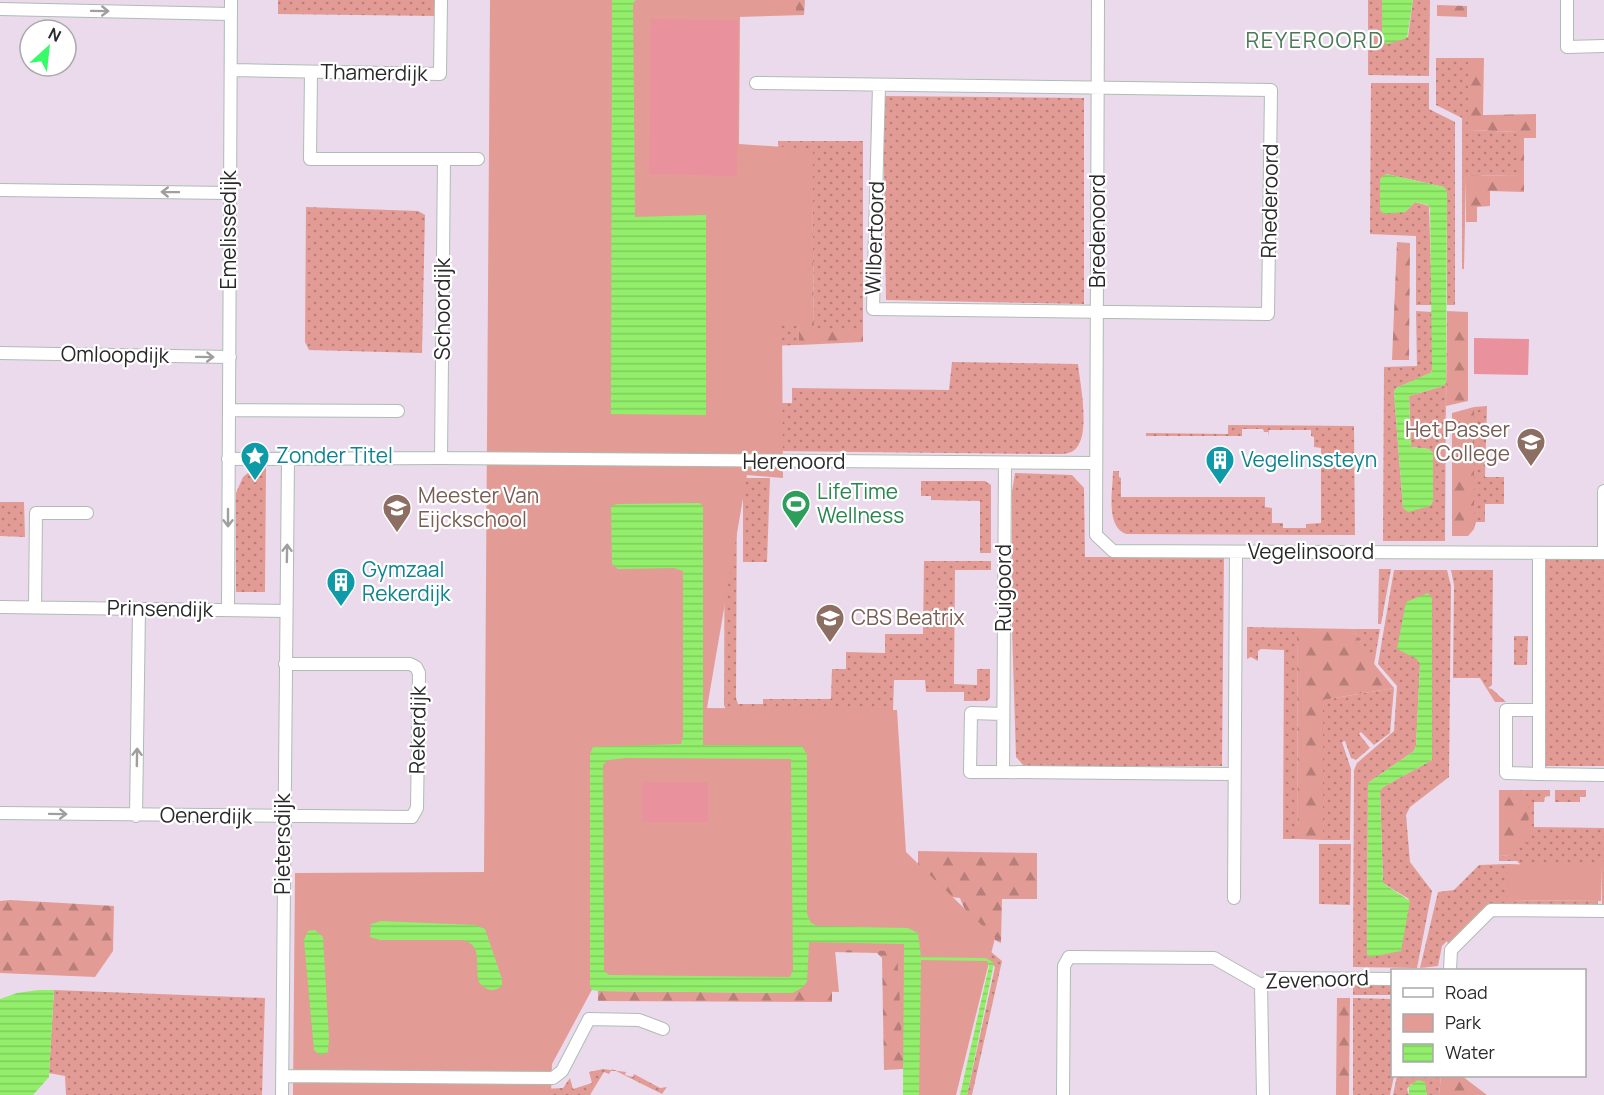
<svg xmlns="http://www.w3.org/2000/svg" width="1604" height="1095" viewBox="0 0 1604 1095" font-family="Manrope,sans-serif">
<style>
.grass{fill:url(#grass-dots);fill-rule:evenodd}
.forest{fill:url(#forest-firs)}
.park{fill:#e39c95}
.pitch{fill:#ea919e}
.water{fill:url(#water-rules);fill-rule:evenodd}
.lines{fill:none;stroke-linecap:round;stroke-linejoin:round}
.street-casing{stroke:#aebdb2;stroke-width:14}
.street{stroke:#fff;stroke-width:12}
.oneway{stroke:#9f9f9f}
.labels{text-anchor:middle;stroke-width:4.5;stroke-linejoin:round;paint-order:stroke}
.street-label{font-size:21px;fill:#292929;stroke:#fff}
.education-label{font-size:21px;fill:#785e54;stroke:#fff;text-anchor:start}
.culture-label{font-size:21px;fill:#0d838f;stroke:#fff;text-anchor:start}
.leisure-label{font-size:21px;fill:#27864d;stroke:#fff;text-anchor:start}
.neighbourhood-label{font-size:22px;letter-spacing:1.5px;fill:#497955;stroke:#fff}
</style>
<defs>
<pattern id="grass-dots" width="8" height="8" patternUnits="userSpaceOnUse" patternTransform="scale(1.5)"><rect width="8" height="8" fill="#e39c95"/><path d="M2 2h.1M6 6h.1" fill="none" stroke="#b87f7a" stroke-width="1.8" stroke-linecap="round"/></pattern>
<pattern id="forest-firs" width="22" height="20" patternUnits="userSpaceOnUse" patternTransform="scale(1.5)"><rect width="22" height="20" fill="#e39c95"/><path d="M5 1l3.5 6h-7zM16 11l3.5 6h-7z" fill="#b87f7a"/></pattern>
<pattern id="water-rules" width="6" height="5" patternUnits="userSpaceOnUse" patternTransform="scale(1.5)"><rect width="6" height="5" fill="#93ef6b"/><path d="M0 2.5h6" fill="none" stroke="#7fcd5d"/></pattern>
</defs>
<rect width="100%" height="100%" fill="#ebdaeb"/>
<path class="grass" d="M278 0H435V16L278 14Z
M1368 0H1382V37H1408L1413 0H1430L1429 76 1368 75Z
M1436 58H1468V130L1519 132V176L1466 175 1464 269H1462V118L1436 105Z
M1371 83H1429V109L1455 122V305H1447V192L1444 187 1386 174 1405 212 1415 202 1429 206 1432 305H1416V236L1370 234Z
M883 96 1084 98V304L886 300Z
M778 141H863V330L814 331 812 173 798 174 799 345 727 347 779 189Z
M306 207 418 211 425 215 422 353 309 350 305 342Z
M1416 311 1432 312V370L1431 373 1396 388 1394 392 1403 508 1430 506 1432 503 1433 453 1429 449 1411 447 1409 396 1443 386 1446 382 1445 541H1383L1384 367 1417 366Z
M952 362 1078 364C1080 384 1092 439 1073 451 1067 455 1056 454 1049 454L772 451 770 403H792V388L949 390Z
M1487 406 1485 477H1504V504H1485V522H1476L1474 529V407Z
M1228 425 1354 426 1355 535 1126 534C1105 526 1113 490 1113 471H1119V477L1121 478V497H1265V507L1272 508V523H1283V528H1306V524L1321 523V448L1314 447V437L1311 436V430H1269L1268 436V432H1264L1263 429H1242V436H1146V433L1228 434Z
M255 467H266L265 592H236V493L243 477Z
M1015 473 1072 475 1084 488 1085 557H1224L1222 766H1024L1016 757 1012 629V491Z
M725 477H737L736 698 738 704H763V699H831L832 669H846V652L885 653V634H923L924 561H991V570H955L954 684 977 685V669H990V698L987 701H964V692H926L925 680H894L893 711 728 715 724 705Z
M743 478H770L767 562H743Z
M921 481H985L991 485V553H980V501L931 500V496H921Z
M0 502H24L25 537 0 536Z
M1545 558H1604V766H1545Z
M1379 569H1391L1381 624H1378Z
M1394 570H1447L1451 586 1449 777 1410 807 1406 815 1410 862 1432 891 1417 968 1353 967 1354 770 1357 763 1394 731 1397 686 1378 664ZM1432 597V760L1383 787 1380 791 1383 883 1409 899 1370 957 1367 954 1368 783 1414 751 1416 746 1420 664 1417 659Z
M1451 570H1493L1492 685 1488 688 1492 689 1506 702H1495L1480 678H1453L1454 585Z
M1247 627 1297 628 1298 839H1283L1284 650 1261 649 1258 651V661L1251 657 1247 659Z
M1353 629H1380L1374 665Z
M1514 636H1528L1527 665H1514Z
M1394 688 1390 733 1374 745 1361 732 1359 734 1370 748 1356 760 1351 758 1345 741 1342 742 1351 769 1350 840H1323V700Z
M1522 790H1550V796L1545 797 1544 802H1534V827L1604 828V904H1602L1601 866H1522L1517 861H1499V856L1510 855 1528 800Z
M1555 790H1586V797H1580V802H1555Z
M1319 844H1351L1350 905 1319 904Z
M1508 864V900L1598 901V904H1492L1448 944 1447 941 1442 946 1438 966 1420 968 1438 892 1454 890 1479 865Z
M984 946 1002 961 972 1095H967L995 967 986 958Z
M1353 984H1392V995H1353Z
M54 990 265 998 262 1095H66L65 1076 49 1073Z
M1353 998 1392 999 1394 1076 1390 1095H1353Z
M603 1069 626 1072 625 1075 633 1077 634 1074 660 1088 667 1087 662 1094 612 1069 609 1074 604 1072 590 1095H542L543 1089 563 1088 570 1078 573 1089 592 1083 589 1072Z
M1397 1076H1441L1439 1095H1427L1424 1082 1411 1084 1407 1089 1409 1095H1393Z"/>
<path class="forest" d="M702 0H805L804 15 702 18Z
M1437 5 1467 6V17L1437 16Z
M1468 58H1484L1483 115 1536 114V138H1524V192L1490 191V206L1477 207V222H1466V175L1518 176 1519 132 1468 130Z
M798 173H812L814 330H863V342L799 345Z
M1397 242 1410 243 1409 360H1392Z
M1447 311 1468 312V401L1446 406Z
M1474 407V529L1468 536H1452V413Z
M1297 628 1353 629 1375 665 1394 688 1323 700V840L1298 839Z
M1499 790H1522L1528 799 1529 842 1521 843 1510 855 1499 856Z
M918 851 1037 853V899H1002L1001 943C984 935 966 917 960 898L951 897 918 872Z
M10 900 114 906 113 951 95 977 0 973V901Z
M900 943 904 955 903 1069 884 1070 882 958 877 953 832 952V1002L598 1001V991L793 993 807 944Z
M1337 998H1350L1349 1095H1336Z
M1441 1076H1462L1487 1095H1439Z"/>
<path class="park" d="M490 0H796V12H740L739 144 813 149 812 326 782 325 783 478 747 475 707 708 897 710 906 852 995 938 956 1095H905L897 951 835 950 839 992 595 984 552 1064 551 1095H293L295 873 484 872Z
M1508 864 1601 866V901L1508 900Z"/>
<path class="pitch" d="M651 19 738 20 737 176 649 174Z
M1474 338 1529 339 1528 375 1474 374Z
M642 782H708V822H642Z"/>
<path class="water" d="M612 0H636L633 3 635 217 706 215V415L611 414Z
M1382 0H1413L1407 38 1388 44 1384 43 1382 37Z
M1386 174 1444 187 1447 192 1446 382 1443 386 1409 396 1411 447 1429 449 1433 453V501L1430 506 1408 512 1403 508 1394 392 1396 388 1432 372 1430 208 1428 205 1415 202 1405 212 1384 214 1380 210V179Z
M700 503 703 507V745L802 746 807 755V914L811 923 818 926 908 928 918 933 921 957 986 958 994 963 967 1095H960L989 966 987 961 921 960 919 1095H903L904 944 809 942 807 982 803 987 793 993 598 991 592 990 590 987V754L593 747 681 744 683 736V571L674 568 618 569 612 564 611 506 618 504ZM626 758 791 759 793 970 790 977 609 975 604 971 603 765 608 760Z
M1428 593 1432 599V760L1383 787 1380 791 1383 883 1410 901 1401 951 1370 957 1367 954 1368 783 1414 751 1416 746 1420 664 1417 659 1397 649 1406 602Z
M381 921 475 925 485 929 502 979V986C493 993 485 990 479 982 474 965 484 946 463 940H380L370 937 371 924Z
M315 930 323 937 329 1039 328 1052 320 1055 314 1050 304 940 308 931Z
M38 990H54L49 1077 33 1095H0V999L17 993Z
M1418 1080 1425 1082 1427 1095H1409V1086Z"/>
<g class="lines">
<g class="street-casing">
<path id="street" d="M1098 0 1096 535 1113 551 1604 553
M1567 0V47L1604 46
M0 9 231 14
M233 70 440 74 441 0
M311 72 310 159H478
M756 83 1271 90 1268 314 873 309 879 86
M0 190 228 193
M0 353 230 357
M229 410 398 411
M441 458 444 159
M228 459 441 458 1094 463
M1005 463 1003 772 1233 774
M1539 553V774L1604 775
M1604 553V491
M0 607 285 611
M35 607 36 513H87
M228 610 231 0
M1538 710H1506V773L1539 774
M1003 714 971 713 970 772H1003
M0 813 412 817 417 808 419 673 416 667 410 664H285
M136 816 139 609
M1234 898 1236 552
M1450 970 1451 950 1491 910 1604 911
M1261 985 1263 1095
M282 1076 553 1078 562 1071 589 1019 639 1020 663 1029
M282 1095 288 458
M1063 1095 1064 966 1069 957 1214 958 1261 985 1278 978 1392 979"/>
</g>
<use href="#street" class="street"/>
</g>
<defs><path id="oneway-shaft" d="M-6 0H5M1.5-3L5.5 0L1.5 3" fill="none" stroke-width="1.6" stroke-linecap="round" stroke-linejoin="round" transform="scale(1.5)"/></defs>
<g class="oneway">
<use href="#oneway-shaft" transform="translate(100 11) rotate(1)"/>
<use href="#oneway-shaft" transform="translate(170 192) rotate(-179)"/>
<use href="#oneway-shaft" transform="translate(205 357) rotate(1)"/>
<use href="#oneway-shaft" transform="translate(228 518) rotate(90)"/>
<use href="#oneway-shaft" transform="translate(287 553) rotate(-89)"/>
<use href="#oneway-shaft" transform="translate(137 757) rotate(-89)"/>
<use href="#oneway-shaft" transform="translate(58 814) rotate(1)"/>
</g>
<defs>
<g id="school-pin" transform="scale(1.5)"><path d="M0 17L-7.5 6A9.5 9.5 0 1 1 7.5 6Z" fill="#8d6e63" stroke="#fff"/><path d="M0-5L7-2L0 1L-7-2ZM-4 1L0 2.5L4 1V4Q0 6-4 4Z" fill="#fff"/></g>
<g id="sight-pin" transform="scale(1.5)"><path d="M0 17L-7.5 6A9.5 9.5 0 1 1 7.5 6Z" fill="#0f9aa8" stroke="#fff"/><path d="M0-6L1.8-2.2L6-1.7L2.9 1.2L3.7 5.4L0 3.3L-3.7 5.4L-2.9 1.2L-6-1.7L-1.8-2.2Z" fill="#fff"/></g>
<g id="building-pin" transform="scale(1.5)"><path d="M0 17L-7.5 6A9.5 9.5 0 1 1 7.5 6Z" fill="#0f9aa8" stroke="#fff"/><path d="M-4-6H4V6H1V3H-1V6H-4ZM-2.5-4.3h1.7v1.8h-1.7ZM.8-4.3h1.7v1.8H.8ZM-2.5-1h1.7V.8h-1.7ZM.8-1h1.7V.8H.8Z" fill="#fff"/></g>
<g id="stadium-pin" transform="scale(1.5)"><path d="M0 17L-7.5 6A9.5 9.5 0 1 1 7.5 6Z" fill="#2e9e5b" stroke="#fff"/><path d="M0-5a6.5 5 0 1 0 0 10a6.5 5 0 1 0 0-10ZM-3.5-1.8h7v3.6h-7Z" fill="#fff"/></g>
</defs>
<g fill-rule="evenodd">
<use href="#school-pin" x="1531" y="442"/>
<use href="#sight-pin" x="255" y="456"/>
<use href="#building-pin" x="1220" y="460"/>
<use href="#stadium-pin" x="796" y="504"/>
<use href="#school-pin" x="397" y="508"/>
<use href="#building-pin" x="341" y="582"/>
<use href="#school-pin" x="830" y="618"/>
</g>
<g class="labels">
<g class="street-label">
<text transform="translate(374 73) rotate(1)" y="7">Thamerdijk</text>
<text transform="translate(1270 201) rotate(-89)" y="7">Rhederoord</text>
<text transform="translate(229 230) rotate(-90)" y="7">Emelissedijk</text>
<text transform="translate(1098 231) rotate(-90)" y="7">Bredenoord</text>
<text transform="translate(875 238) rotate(-88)" y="7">Wilbertoord</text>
<text transform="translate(443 309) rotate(-90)" y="7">Schoordijk</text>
<text transform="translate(115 355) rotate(1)" y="7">Omloopdijk</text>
<text x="794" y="469">Herenoord</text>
<text x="1311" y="559">Vegelinsoord</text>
<text transform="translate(1004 588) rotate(-90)" y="7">Ruigoord</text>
<text transform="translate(160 609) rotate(1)" y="7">Prinsendijk</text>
<text transform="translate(418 730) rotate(-89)" y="7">Rekerdijk</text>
<text transform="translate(206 816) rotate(1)" y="7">Oenerdijk</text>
<text transform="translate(283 844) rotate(-90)" y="7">Pietersdijk</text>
<text transform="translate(1317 980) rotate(-2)" y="7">Zevenoord</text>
</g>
<g class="education-label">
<text x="1510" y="437" text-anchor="end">Het Passer<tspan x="1510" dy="24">College</tspan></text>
<text x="418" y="503">Meester Van<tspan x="418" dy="24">Eijckschool</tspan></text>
<text x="851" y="625">CBS Beatrix</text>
</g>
<g class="culture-label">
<text x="276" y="463">Zonder Titel</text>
<text x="1241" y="467">Vegelinssteyn</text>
<text x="362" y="577">Gymzaal<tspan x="362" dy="24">Rekerdijk</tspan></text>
</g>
<g class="leisure-label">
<text x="817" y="499">LifeTime<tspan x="817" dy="24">Wellness</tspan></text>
</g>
<g class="neighbourhood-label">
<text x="1315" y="48">REYEROORD</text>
</g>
</g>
<rect x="1391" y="969" width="195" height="108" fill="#ffffff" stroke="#a9a9a9" stroke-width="1.5"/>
<rect x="1403" y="988" width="30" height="9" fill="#ffffff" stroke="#a9a9a9" stroke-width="1.5"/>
<text x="1445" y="999" font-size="18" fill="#292929">Road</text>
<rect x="1403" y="1014" width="30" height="18" fill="#e39c95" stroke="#a9a9a9" stroke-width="1.5"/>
<text x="1445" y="1029" font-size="18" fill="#292929">Park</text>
<rect x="1403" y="1044" width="30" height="18" fill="url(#water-rules)" stroke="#a9a9a9" stroke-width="1.5"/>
<text x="1445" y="1059" font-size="18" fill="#292929">Water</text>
<g transform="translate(48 48) rotate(27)"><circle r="28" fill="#ffffff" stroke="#a9a9a9" stroke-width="1.5"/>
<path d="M0-4.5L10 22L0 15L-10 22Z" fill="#37fb67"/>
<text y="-9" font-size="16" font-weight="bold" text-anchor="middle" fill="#292929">N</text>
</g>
</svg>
